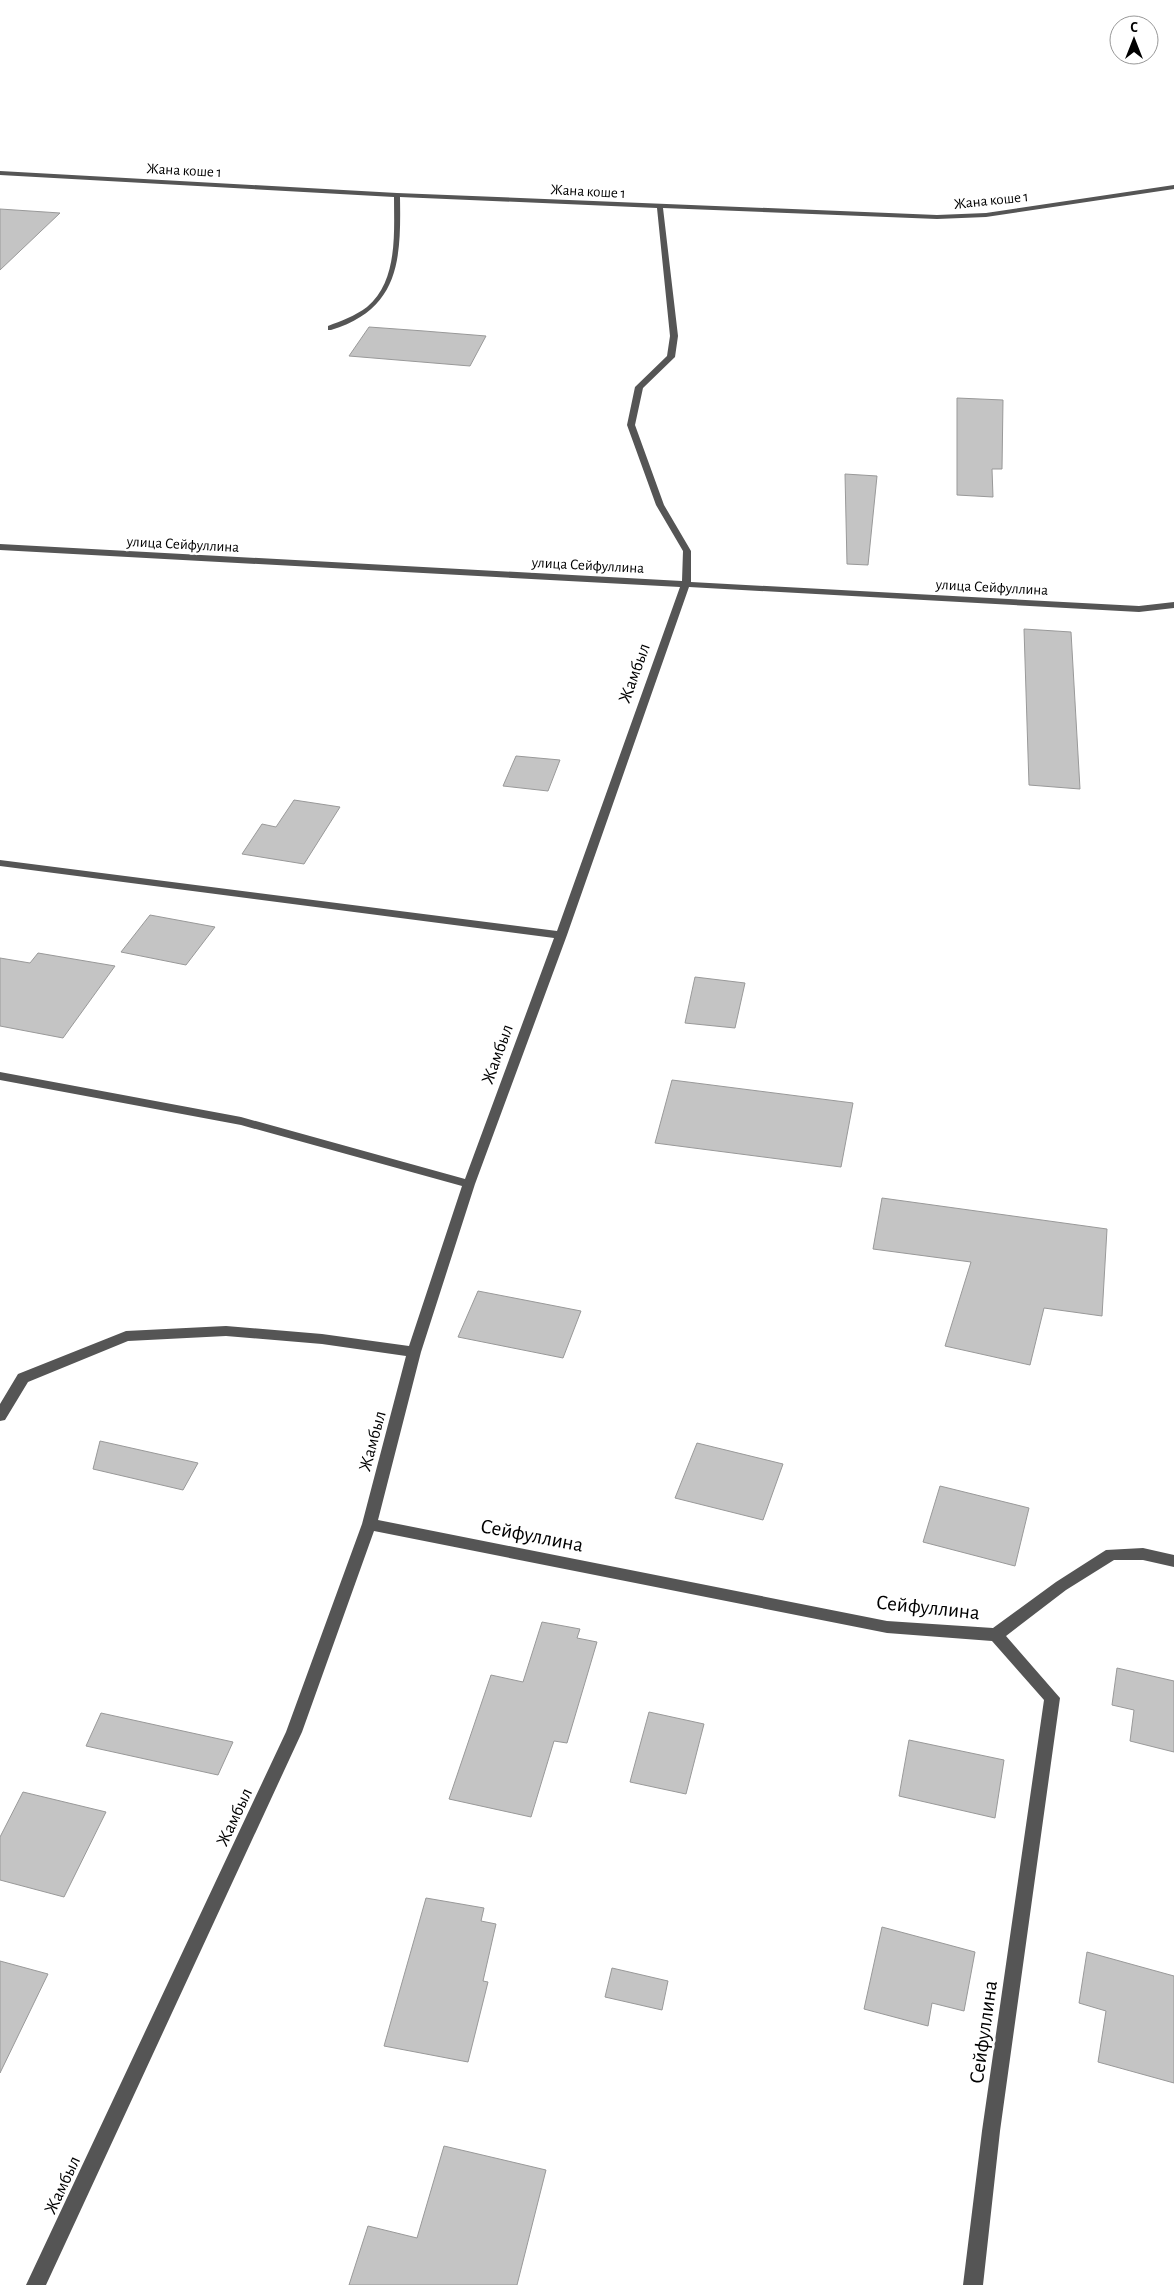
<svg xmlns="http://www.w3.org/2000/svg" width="1174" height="2285" viewBox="0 0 1174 2285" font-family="'Alegreya Sans',sans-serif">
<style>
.building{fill:#c4c4c4;stroke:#999}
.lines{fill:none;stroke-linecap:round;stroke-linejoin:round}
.minor{fill:#555;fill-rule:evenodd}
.labels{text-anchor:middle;stroke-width:5;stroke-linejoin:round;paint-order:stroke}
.far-street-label{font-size:15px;fill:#000;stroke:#fff}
.street-label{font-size:18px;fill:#000;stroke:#fff}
.near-street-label{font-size:21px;fill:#000;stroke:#fff}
</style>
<rect width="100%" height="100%" fill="#fff"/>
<path class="building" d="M0 209 60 213 0 270Z
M369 327 424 331 486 336 470 366 349 356Z
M957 398 1003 400 1002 469H992L993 497 957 495Z
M845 474 877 476 868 565 847 564Z
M1024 629 1071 632 1080 789 1029 785Z
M516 756 560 760 548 791 503 786Z
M294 800 340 807 304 864 242 854 262 824 276 827Z
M150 915 215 927 186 965 121 952Z
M38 953 115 966 63 1038 0 1026V958L30 963Z
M695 977 745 983 735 1028 685 1023Z
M672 1080 853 1103 841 1167 655 1143Z
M882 1198 1107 1229 1102 1316 1044 1308 1030 1365 945 1346 971 1262 873 1249Z
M478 1291 581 1311 563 1358 458 1337Z
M100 1441 198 1463 183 1490 93 1469Z
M697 1443 783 1464 763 1520 675 1498Z
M940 1486 1029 1508 1015 1566 923 1542Z
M542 1622 580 1629 577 1638 597 1642 567 1743 554 1741 531 1817 449 1799 491 1675 523 1682Z
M1117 1668 1174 1681V1752L1130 1741 1134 1710 1112 1705Z
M649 1712 704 1724 686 1794 630 1782Z
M101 1713 233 1742 218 1775 86 1746Z
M909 1740 1004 1760 995 1818 899 1796Z
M23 1792 106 1812 64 1897 0 1880V1837Z
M426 1898 484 1908 481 1921 496 1924 483 1981 488 1982 468 2062 384 2046Z
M882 1927 975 1952 964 2011 932 2003 928 2026 864 2009Z
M1087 1952 1174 1976V2083L1098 2062 1106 2011 1079 2003Z
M0 1961 48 1974 0 2073Z
M612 1968 668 1981 662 2010 605 1997Z
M444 2146 546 2170 517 2285H349L368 2226 417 2238Z"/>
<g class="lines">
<path class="minor" d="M0 171 397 193 937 215 986 213 1174 185V189L986 217 937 219 663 208 678 336 675 357 643 388 635 425 664 505 691 551V582L1139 606 1174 602V608L1139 612 689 587 567 935 475 1184 421 1352 378 1520 887 1621 993 1628 1056 1582 1106 1550 1143 1548 1174 1555V1567L1143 1560H1114L1066 1590 1006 1636 1060 1698 1000 2131 983 2285H963L982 2131 1044 1700 992 1641 887 1633 374 1531 302 1732 46 2285H26L286 1732 362 1524 406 1356 322 1344 226 1336 128 1341 28 1382 5 1420 0 1421V1404L18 1374 126 1331 226 1326 322 1334 409 1346 462 1186 241 1125 0 1080V1072L241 1117 465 1179 554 938 0 866V860L557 931 680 587 0 550V544L682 581 683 551 656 505 627 425 635 387 667 356 670 336 657 208 400 197C401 259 400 309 331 330H328V326C341 321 355 316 367 307 398 281 394 233 394 197L0 175Z"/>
</g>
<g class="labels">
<g class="far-street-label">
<text transform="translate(184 170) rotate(3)" y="5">Жана коше 1</text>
<text transform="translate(588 191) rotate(3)" y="5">Жана коше 1</text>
<text transform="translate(991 200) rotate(-6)" y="5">Жана коше 1</text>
<text transform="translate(183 544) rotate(3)" y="5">улица Сейфуллина</text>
<text transform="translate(588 565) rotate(3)" y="5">улица Сейфуллина</text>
<text transform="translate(992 587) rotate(3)" y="5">улица Сейфуллина</text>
</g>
<g class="street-label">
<text transform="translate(634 673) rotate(-70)" y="6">Жамбыл</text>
<text transform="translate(497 1054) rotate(-70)" y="6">Жамбыл</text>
<text transform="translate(372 1441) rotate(-75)" y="6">Жамбыл</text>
<text transform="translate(234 1817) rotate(-65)" y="6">Жамбыл</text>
<text transform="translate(62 2185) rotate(-65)" y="6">Жамбыл</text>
</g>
<g class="near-street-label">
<text transform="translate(532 1535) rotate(11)" y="7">Сейфуллина</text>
<text transform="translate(928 1607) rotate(6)" y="7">Сейфуллина</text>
<text transform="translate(983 2032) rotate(-82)" y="7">Сейфуллина</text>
</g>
</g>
<g transform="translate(1134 40)"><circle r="24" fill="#ffffff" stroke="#999999"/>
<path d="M0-4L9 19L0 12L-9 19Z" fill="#000000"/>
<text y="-8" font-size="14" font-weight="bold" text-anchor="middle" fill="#000000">С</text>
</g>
</svg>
